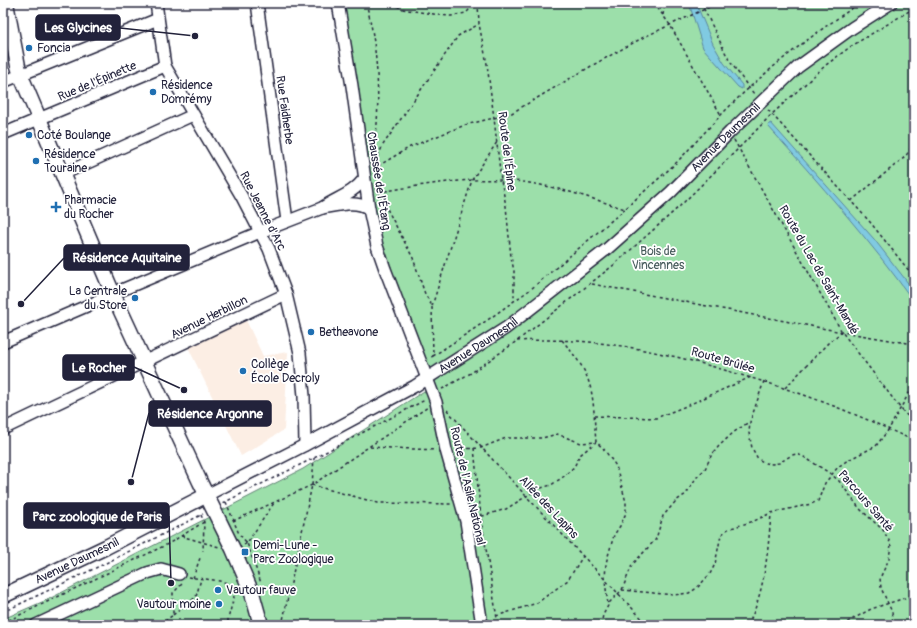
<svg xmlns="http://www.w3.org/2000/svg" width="917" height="628" viewBox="0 0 917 628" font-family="Pangolin,sans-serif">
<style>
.built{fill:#fceee4}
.green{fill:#9cdfaa;stroke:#5f8072}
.water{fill:#80cae1;stroke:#5a879f}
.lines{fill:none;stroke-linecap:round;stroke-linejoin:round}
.minor-casing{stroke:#22223b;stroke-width:14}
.major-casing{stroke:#22223b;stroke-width:17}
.path{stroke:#22223b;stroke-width:1.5;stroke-dasharray:3 3;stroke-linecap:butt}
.minor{stroke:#fff;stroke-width:11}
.major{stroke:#fff;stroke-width:14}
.poi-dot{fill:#1f6fb2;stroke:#fff;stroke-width:1.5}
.labels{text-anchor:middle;stroke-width:3.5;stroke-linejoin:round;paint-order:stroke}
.poi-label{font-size:12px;fill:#22223b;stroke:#fff;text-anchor:start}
.street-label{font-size:12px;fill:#22223b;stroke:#fff}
.park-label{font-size:12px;fill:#475b5c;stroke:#fff}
.leader{fill:none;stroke:#22223b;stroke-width:1.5}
.callout-dot{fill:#22223b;stroke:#fff;stroke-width:1.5}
.callout{fill:#22223b;stroke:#22223b;stroke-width:1.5}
.callout-label{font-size:13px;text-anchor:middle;font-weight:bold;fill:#fff}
</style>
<rect width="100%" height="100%" fill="#fff"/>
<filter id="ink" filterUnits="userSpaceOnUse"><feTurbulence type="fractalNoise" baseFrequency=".025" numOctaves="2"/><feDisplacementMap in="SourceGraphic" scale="8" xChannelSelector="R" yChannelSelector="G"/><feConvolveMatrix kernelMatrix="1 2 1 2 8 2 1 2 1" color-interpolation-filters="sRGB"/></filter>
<g filter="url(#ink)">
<path class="built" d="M244 316 263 356 288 352 284 430 241 456 186 343Z"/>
<path class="green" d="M343 3H914V625H3V619L49 599 303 469 435 384 383 249 376 224Z"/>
<path class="water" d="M689 3H696L713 44 724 63 742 85V89L738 87 703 48Z
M771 123 874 239 905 279 914 292V302C870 240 819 183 768 126L769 124Z"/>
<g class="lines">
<g class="minor-casing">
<g id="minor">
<path d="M156 3 165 66 242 197 269 249 286 294 300 353 304 396 305 445"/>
<path d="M257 3 287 221"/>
<path d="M338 3 352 86 369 209 377 246 385 269 436 402 446 450 466 521 482 625"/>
<path d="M3 82 158 19"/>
<path d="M3 134 165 66"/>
<path d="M63 174 193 115"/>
<path d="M364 179C353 194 336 198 322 208 336 206 356 199 369 209"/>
<path d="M3 342 103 299 124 289 260 232 322 208"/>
<path d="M3 429 286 294"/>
<path id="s1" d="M207 495 305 445 415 386 506 328 607 249 671 192 730 132 798 67 852 28 891 3"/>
<path d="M36 625 147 573 161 569 179 574"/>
</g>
</g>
<g class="major-casing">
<g id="major">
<path d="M6 3 18 66 21 76 113 294 200 482 233 549 252 593 261 625"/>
<path id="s2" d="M3 596 106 547 207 495"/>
</g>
</g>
<path class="path" d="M366 3C379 50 381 112 373 160
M392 3 402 9 439 15 451 16 466 13 476 3
M478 3 479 24 487 64 494 118 501 180 506 206 511 257 514 271V301
M654 3 670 25 721 115
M701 3 729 60 749 88 755 95
M663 15 665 3
M768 110 870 222 914 277
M734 140 842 332 901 409 914 423
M373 167 383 145 458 36 479 24
M373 169 410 147 465 125 510 114 593 65 644 37 718 3
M376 188 413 258 425 294 432 306 433 356 430 358
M379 192C419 186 460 178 501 180 544 182 584 196 625 209 642 193 660 178 677 162 701 137 723 111 749 88 784 56 821 29 860 3
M851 201 905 157 914 144
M592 284 842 332 914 344
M432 306 472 180 497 142
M562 340C571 351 582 364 587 377 595 396 594 422 596 442L603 448 616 466 626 502V513L620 526 614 535 606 563 605 580 608 606
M517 341C596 336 666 352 741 375 801 392 858 414 914 441
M433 356 489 319 531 289 625 209
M764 381 750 422 749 433 752 448 758 459 765 463 772 464 779 463 792 455 797 454 804 457 831 474 839 481 860 509 883 530 891 544 889 559 880 578 881 588 892 612 893 625
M785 388 829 342 842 332
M442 389 471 373 517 341 615 264 680 206 739 148 771 115 826 65 850 47 914 8
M447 410 527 497 648 625
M594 416 656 418 686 406 751 377
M370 447 436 450
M474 448 481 517 498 625
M456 449 481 448 506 438H542L557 434 581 443 596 442
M312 485 378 503 451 504
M226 502 239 534 247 543 261 583
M223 503 314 458 425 400
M201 515 204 522 203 551
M476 518 506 509 538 489 551 485 563 477 574 467 580 455 596 442
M233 521 312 485 428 407
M181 536 219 547
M244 545 247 543 274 503
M188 577C201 579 214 579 227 583L234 597 228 619V625
M193 578 200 558
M622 590 674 595 689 593 697 588 710 574 715 564 721 535 728 529 754 521 771 513 811 504 818 501 825 483 838 467 848 460 876 446 889 429 914 384
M3 612 104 564 203 514
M173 615 196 597 201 579
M496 616 537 603 568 580 583 556
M3 623 168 544 204 522 206 520
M160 625 173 615V593L182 584
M282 625 312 485 314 458
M601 625 603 615 610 602 622 590 632 565 656 539 663 516 676 501 686 494 696 478 705 469 711 456 719 446 734 432 749 422
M748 625C765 591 768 551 771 514
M842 625 871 609 914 595"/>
<use href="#minor" class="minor"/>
<use href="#major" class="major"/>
</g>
</g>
<g class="poi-dot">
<circle cx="29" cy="48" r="4"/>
<circle cx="153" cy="92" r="4"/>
<circle cx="29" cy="135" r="4"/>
<circle cx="36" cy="161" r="4"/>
<path d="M54 201h4v4h4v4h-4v4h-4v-4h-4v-4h4z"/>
<circle cx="135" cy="298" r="4"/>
<circle cx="311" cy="332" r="4"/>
<circle cx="243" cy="371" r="4"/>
<rect x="241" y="548" width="8" height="8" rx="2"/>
<circle cx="218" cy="590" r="4"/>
<circle cx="219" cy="604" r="4"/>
</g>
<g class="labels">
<g class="poi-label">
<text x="37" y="52">Foncia</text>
<text x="161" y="89">Résidence<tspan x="161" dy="14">Domrémy</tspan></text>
<text x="37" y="139">Coté Boulange</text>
<text x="44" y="158">Résidence<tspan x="44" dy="14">Touraine</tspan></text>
<text x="64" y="204">Pharmacie<tspan x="64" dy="14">du Rocher</tspan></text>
<text x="127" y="295" text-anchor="end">La Centrale<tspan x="127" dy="14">du Store</tspan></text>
<text x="319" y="336">Betheavone</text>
<text x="251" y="368">Collège<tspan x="251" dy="14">École Decroly</tspan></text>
<text x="253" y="549">Demi-Lune -<tspan x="253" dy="14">Parc Zoologique</tspan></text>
<text x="226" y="594">Vautour fauve</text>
<text x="211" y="608" text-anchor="end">Vautour moine</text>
</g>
<g class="street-label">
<text transform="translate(97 81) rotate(-23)" y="4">Rue de l'Épinette</text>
<text transform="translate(285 110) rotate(82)" y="4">Rue Faidherbe</text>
<text dy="4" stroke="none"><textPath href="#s1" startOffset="634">Avenue Daumesnil</textPath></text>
<text transform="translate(507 151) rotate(83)" y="4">Route de l'Épine</text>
<text transform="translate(379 181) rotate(81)" y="4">Chaussée de l'Étang</text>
<text transform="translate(263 211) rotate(63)" y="4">Rue Jeanne d'Arc</text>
<text transform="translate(819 270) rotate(60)" y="4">Route du Lac de Saint-Mandé</text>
<text transform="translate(209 317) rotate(-26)" y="4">Avenue Herbillon</text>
<text dy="4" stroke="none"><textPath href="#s1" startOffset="310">Avenue Daumesnil</textPath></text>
<text transform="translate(723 360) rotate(16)" y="4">Route Brûlée</text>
<text transform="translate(468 486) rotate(77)" y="4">Route de l'Asile National</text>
<text transform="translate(866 501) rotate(49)" y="4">Parcours Santé</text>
<text transform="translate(549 507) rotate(47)" y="4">Allée des Lapins</text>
<text dy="4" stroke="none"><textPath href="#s2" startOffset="82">Avenue Daumesnil</textPath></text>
</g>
<g class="park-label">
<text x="658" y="255">Bois de<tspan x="658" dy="14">Vincennes</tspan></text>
</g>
</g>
<path class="leader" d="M195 36L120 28M21 304L64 258M184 390L134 367M131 482L149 413M171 583L169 516"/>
<g class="callout-dot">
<circle cx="195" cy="36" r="4"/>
<circle cx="21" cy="304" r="4"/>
<circle cx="184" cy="390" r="4"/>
<circle cx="131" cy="482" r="4"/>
<circle cx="171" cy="583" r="4"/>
</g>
<g class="callout">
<rect x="36" y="15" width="84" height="25" rx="4"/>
<rect x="64" y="245" width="125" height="25" rx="4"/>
<rect x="63" y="355" width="71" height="25" rx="4"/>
<rect x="149" y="401" width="122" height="25" rx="4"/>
<rect x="24" y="503" width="145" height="25" rx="4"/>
</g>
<g class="callout-label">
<text x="78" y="32">Les Glycines</text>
<text x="127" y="262">Résidence Aquitaine</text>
<text x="99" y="372">Le Rocher</text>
<text x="210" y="418">Résidence Argonne</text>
<text x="97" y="521">Parc zoologique de Paris</text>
</g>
<rect width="917" height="628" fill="none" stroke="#fff" stroke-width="16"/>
<rect x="8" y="8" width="901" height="612" fill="none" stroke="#22223b" stroke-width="1.5" filter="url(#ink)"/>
</svg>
